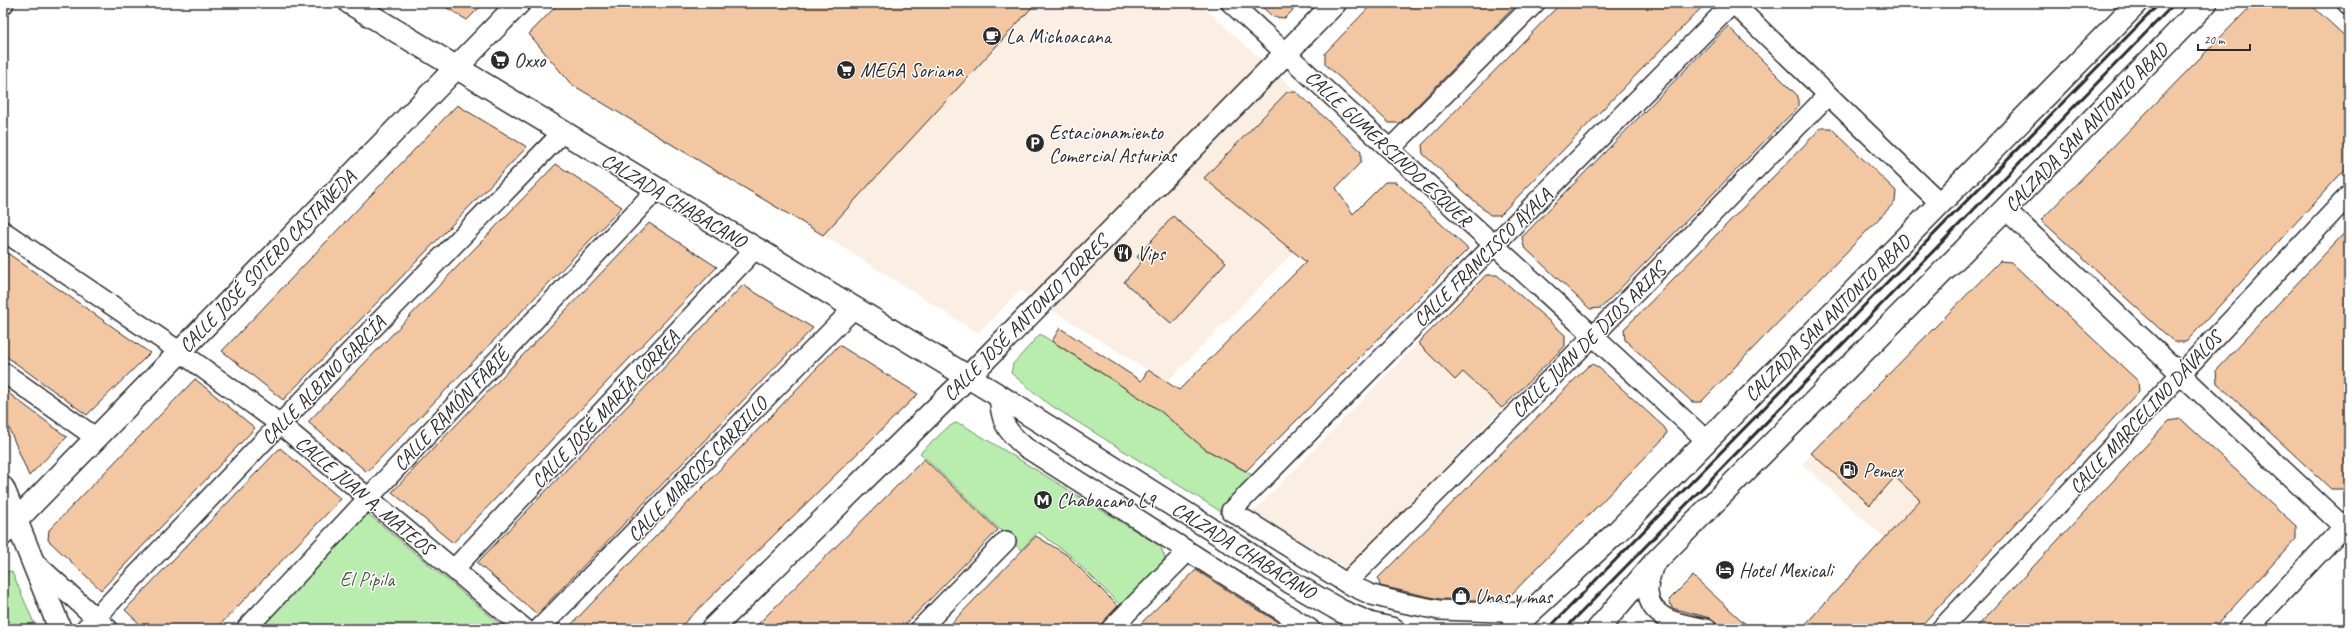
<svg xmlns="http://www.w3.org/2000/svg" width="2352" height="632" viewBox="0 0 2352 632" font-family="Caveat,sans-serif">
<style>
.built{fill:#fbeee3}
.green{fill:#b8edae;stroke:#728c6c}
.building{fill:#f3c7a2;stroke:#2b2b2b}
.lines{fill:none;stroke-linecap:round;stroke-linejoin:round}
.street-casing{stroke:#2b2b2b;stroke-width:22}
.secondary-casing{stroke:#2b2b2b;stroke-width:25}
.primary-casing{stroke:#2b2b2b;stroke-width:25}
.highway-casing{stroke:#2b2b2b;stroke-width:25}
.street{stroke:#fff;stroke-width:19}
.secondary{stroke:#fff;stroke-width:22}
.primary{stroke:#fff;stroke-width:22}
.highway{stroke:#fff;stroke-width:22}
.rail{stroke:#2b2b2b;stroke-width:3}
.labels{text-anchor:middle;stroke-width:3;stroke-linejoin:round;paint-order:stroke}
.poi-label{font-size:20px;fill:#2b2b2b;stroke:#fff;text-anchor:start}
.street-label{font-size:20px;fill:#2b2b2b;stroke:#fff}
.park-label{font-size:20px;fill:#4e5c4c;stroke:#fff}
</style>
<rect width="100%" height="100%" fill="#fff"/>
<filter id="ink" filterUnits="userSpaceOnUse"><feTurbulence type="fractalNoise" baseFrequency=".025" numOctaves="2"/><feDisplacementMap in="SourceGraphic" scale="8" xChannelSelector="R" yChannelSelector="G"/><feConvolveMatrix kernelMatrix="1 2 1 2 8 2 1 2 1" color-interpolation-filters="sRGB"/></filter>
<g filter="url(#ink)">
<path class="built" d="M779 3H1199L1361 151V162L1336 188 1344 200 1167 382 1020 290 978 333 823 235 657 137Z
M1418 343 1455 380 1463 372 1502 408 1347 569 1253 512Z
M1839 426 1920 500 1885 538 1802 464Z"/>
<path class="green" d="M1040 334 1159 410 1205 449 1252 475 1225 503 1228 516 1047 403 1011 373 1013 364Z
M955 423 963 425 1160 546 1165 557 1160 569 1122 607 1070 555 1038 532 1021 550 920 453 947 428Z
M367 513 506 629H252Z
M8 571 12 572 34 623C24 627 13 632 3 626V577Z"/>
<path class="building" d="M439 3H484L467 20Z
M559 3H1036L823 235 571 84 529 34Z
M1258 3H1300L1285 18 1273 17Z
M1373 3H1518L1400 123H1389L1325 64V53Z
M1561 3H1706L1500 215H1490L1423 154 1422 145Z
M2254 3H2309L2349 40V165L2186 342H2174L2041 220Z
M1728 26 1798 96V107L1601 308 1590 309 1524 247 1522 237Z
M1287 92H1297L1361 151V162L1336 188 1353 214 1385 182H1396L1468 249 1246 471 1205 449 1159 410 1052 341 1060 328 1141 381 1148 370 1179 390 1306 262 1204 178Z
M457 105 527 147 283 400 222 351Z
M1821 128H1831L1896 191 1895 202 1701 402H1692L1625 340 1624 329Z
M556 164 622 207 367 472 308 422Z
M1173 216 1226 262 1172 324 1124 282 1142 261 1137 257Z
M649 223 717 267 453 543 392 492Z
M2349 228V483L2343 489H2331L2217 383 2216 370Z
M3 250 150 353 87 415 3 354Z
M2000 261 2011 262 2138 381 2139 391 1918 629H1801L1920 500 1895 477 1870 505 1811 453Z
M1486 275H1497L1565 335V346L1502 408 1463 372 1455 380 1418 343Z
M743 285 813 328 537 614 477 563Z
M839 345 918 394 678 629H567Z
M1592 364 1598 367 1664 427 1667 432 1665 437 1505 601 1439 599 1380 586 1378 578 1588 366Z
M195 379 255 428 101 590 48 540 49 530Z
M3 389 67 437 29 476 3 414Z
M2181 419 2296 526V539L2213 629H1975L2169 421Z
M280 448 341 499 216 629H145L125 610Z
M924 459 998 530 901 629H753Z
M1036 536 1067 555 1118 606 1102 623 1096 629H946Z
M1196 570 1241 599 1289 629H1135Z
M1693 576 1751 629H1718L1715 621 1710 618 1672 608 1669 600Z"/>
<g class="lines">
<g class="street-casing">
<path id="street" d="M1231 3 1706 440
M1733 3 1940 203
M2347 3 2349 5
M3 5 4 3
M1390 149 1535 3
M2005 209 2349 532
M3 231 179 351 280 424 525 629
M3 372 95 437
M999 396C1001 422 1005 430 1025 447L1310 629
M32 560 108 629
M1654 563C1652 572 1647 584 1648 593 1651 622 1685 624 1707 629
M454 569 755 249
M1346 583 1594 335 1828 95
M1531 613 1439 610 1403 603 1372 595 1346 583 1231 511 1733 3
M85 629 280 424 563 132
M246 629 657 189
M539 629 854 308
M920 629 1006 541
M1111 629 1187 552
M1941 629 2349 195
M2248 629 2349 521"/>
</g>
<g class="secondary-casing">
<path id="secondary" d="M3 488 60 629
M3 534 519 3
M712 629 968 377 1335 3"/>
</g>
<g class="primary-casing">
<path id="primary" d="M350 3 993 392 1225 538 1292 583 1341 611 1371 624 1393 629"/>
</g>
<g class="highway-casing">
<path id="highway" d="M1512 629 1617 532 2137 3
M1598 629 1654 563 2005 209 2206 3"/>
</g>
<use href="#street" class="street"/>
<use href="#secondary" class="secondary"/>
<use href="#primary" class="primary"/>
<use href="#highway" class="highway"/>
<path class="rail" d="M1548 629 2160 3
M1565 629 2175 3"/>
</g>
</g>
<defs>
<g id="cafe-disc" transform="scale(1)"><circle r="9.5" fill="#2b2b2b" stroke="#fff"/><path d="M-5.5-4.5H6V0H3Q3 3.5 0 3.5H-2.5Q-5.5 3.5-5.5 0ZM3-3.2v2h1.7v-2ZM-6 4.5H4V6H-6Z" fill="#fff"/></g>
<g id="supermarket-disc" transform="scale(1)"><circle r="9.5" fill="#2b2b2b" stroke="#fff"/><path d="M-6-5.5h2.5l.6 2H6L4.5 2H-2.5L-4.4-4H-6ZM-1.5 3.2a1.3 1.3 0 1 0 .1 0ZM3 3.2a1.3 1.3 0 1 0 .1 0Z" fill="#fff"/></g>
<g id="parking-disc" transform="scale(1)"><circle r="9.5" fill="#2b2b2b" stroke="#fff"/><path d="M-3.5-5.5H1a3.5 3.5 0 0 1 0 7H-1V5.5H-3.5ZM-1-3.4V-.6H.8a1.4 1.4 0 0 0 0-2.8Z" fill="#fff"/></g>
<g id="restaurant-disc" transform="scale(1)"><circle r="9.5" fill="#2b2b2b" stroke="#fff"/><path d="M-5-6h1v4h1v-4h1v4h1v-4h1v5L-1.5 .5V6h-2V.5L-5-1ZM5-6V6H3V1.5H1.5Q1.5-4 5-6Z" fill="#fff"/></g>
<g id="fuel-disc" transform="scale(1)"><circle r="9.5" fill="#2b2b2b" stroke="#fff"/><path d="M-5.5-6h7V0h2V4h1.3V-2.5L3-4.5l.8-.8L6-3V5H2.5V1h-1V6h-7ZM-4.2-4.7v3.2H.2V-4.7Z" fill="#fff"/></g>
<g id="metro-disc" transform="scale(1)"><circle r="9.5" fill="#2b2b2b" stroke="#fff"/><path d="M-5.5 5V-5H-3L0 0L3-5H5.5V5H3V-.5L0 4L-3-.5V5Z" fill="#fff"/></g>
<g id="hotel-disc" transform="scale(1)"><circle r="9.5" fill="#2b2b2b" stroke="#fff"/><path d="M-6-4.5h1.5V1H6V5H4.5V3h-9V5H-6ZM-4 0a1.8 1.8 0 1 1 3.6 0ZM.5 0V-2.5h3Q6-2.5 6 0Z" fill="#fff"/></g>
<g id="shop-disc" transform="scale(1)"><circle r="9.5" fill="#2b2b2b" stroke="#fff"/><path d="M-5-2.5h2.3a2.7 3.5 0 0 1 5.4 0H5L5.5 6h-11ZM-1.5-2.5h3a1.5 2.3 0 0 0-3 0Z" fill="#fff"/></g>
</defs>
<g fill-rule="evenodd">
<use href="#cafe-disc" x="992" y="36"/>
<use href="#supermarket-disc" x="500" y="60"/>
<use href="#supermarket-disc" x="846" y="70"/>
<use href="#parking-disc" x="1035" y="143"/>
<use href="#restaurant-disc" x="1123" y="253"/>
<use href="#fuel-disc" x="1849" y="470"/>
<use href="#metro-disc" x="1043" y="500"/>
<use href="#hotel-disc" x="1725" y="570"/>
<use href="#shop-disc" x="1461" y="596"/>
</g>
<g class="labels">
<g class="poi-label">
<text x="1006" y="43">La Michoacana</text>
<text x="514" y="67">Oxxo</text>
<text x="860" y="77">MEGA Soriana</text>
<text x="1049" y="139">Estacionamiento<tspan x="1049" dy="23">Comercial Asturias</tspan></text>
<text x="1137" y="260">Vips</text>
<text x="1863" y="477">Pemex</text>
<text x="1057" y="507">Chabacano L9</text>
<text x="1739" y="577">Hotel Mexicali</text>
<text x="1475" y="603">Unas y mas</text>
</g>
<g class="street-label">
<text transform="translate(2086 127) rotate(-46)" y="7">CALZADA SAN ANTONIO ABAD</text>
<text transform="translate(1389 148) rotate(43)" y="7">CALLE GUMERSINDO ESQUER</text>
<text transform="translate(674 200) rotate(31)" y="7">CALZADA CHABACANO</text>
<text transform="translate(1482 257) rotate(-45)" y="7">CALLE FRANCISCO AYALA</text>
<text transform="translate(267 261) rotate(-46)" y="7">CALLE JOSÉ SOTERO CASTAÑEDA</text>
<text transform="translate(1025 318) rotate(-45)" y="7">CALLE JOSÉ ANTONIO TORRES</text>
<text transform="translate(1827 318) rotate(-45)" y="7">CALZADA SAN ANTONIO ABAD</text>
<text transform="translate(1588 340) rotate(-45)" y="7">CALLE JUAN DE DIOS ARIAS</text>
<text transform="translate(323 380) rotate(-46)" y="7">CALLE ALBINO GARCÍA</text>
<text transform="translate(451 409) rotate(-47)" y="7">CALLE RAMÓN FABIÉ</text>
<text transform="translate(605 409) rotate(-47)" y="7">CALLE JOSÉ MARÍA CORREA</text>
<text transform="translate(2145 412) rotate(-47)" y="7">CALLE MARCELINO DÁVALOS</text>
<text transform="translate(697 469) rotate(-46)" y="7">CALLE MARCOS CARRILLO</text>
<text transform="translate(365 495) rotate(40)" y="7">CALLE JUAN A. MATEOS</text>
<text transform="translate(1244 550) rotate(32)" y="7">CALZADA CHABACANO</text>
</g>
<g class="park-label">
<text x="367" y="586">El Pípila</text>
</g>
</g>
<rect width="2352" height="632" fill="none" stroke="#fff" stroke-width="16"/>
<rect x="8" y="8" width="2336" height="616" fill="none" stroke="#2b2b2b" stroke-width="1.5" filter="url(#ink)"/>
<path d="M2198 44v6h52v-6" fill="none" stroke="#2b2b2b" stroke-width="2"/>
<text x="2204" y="44" font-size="12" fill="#2b2b2b" stroke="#ffffff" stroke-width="3" paint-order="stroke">20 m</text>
</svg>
